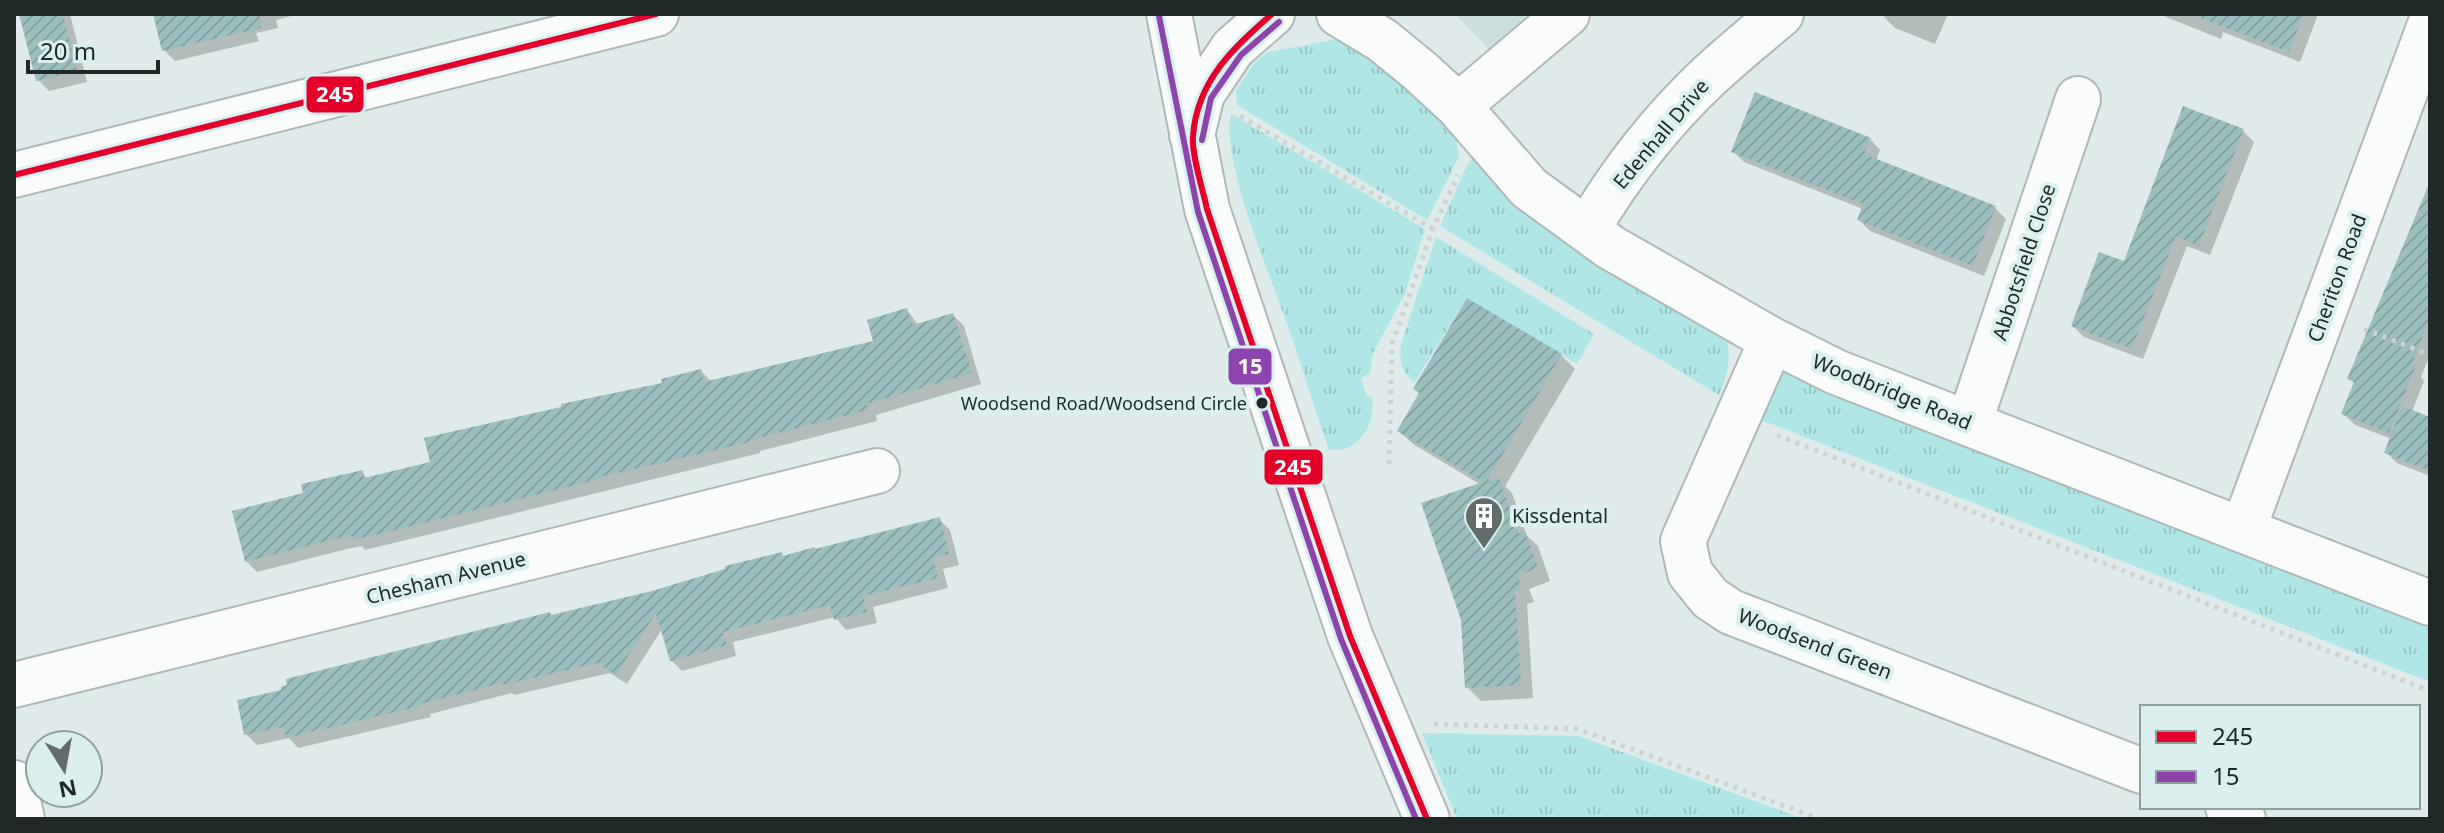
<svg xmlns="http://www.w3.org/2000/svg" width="2444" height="833" viewBox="0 0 2444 833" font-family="'Noto Sans',sans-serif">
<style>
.built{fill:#cae0df}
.grass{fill:url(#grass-tufts)}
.shadow{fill:#0003}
.building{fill:url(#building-hatch)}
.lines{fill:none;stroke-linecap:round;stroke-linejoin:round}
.minor-casing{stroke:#afb8b7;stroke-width:48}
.path{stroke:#cfd2d2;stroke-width:5;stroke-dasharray:4 6;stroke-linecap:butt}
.minor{stroke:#fafcfc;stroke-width:44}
.bus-1-casing{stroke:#daf0ef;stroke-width:12}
.bus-2-casing{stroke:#daf0ef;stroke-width:12}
.bus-1{stroke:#e4002b;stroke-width:6}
.bus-2{stroke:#8e44ad;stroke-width:6}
.bus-dot{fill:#1f2827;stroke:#daf0ef;stroke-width:3}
.labels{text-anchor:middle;stroke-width:8;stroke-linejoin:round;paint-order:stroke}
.bus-label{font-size:18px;fill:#1f2827;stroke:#daf0ef;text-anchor:end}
.street-label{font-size:20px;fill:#1f2827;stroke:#daf0ef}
.poi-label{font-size:20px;fill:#1f2827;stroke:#daf0ef;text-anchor:start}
.line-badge{stroke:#daf0ef;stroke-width:3}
.badge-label{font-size:22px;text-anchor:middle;font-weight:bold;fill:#fff}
</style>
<defs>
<pattern id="grass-tufts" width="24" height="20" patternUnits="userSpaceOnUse" patternTransform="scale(2)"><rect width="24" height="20" fill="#b0e7e6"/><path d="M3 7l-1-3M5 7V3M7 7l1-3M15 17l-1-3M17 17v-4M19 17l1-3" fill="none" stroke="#97c6c5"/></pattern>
<pattern id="building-hatch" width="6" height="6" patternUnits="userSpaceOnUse" patternTransform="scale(2)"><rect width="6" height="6" fill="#9cbebe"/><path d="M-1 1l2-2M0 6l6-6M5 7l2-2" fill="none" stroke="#86a3a3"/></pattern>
</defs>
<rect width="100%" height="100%" fill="#dfebea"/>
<path class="built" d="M1455 14H1582L1513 74Z"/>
<path class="grass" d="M1349 37 1380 54 1456 136 1459 156 1427 220 1237 105 1236 91 1254 63 1268 52Z
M1231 114 1425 229 1405 294 1373 353 1370 374 1361 378 1367 397 1372 396C1376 424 1360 453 1329 450 1314 407 1301 364 1286 321 1269 272 1221 161 1231 114Z
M1474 157 1727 337C1731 359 1728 375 1719 395L1440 226 1468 163Z
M1436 237 1594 334 1577 364 1467 298 1414 383C1402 371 1399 363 1401 345Z
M1781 356 2430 617V682L1754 417Z
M1422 733 1579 736 1804 819H1457Z"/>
<path class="shadow" d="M21 14H70L87 82 49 91 38 80Z
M155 14H299L276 20 278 28 256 33 259 41 175 61 164 50Z
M1885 14H1948L1935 44 1895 28 1884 17Z
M2159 14H2314L2317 17 2300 62 2223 32 2221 39Z
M2243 131 2254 142 2210 255 2187 246 2143 359 2084 337 2073 326 2125 264Z
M1870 139 1880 150 1876 161 1995 208 2006 219 1984 276 1870 231 1859 220 1863 209 1744 162 1733 151Z
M2430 196V355L2421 377 2424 381 2412 412 2430 419V476L2397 463 2387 453 2392 439 2355 425 2344 414 2355 384 2349 378Z
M1467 300 1561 355 1575 369 1505 486 1512 493 1527 536 1538 546 1550 581 1529 589 1534 602 1527 604 1533 698 1481 701 1467 687 1481 485 1413 444 1399 431 1421 394Z
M907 310 919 326 953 315 964 326 981 384 876 415 877 421 760 451V453L365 550 362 546 347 549 257 572 246 561 306 495 362 473 368 479 432 464 701 371 712 382 876 343Z
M940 520 950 530 959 565 943 569 948 588 873 607 877 623 846 630 835 617 733 642 736 656 682 671 671 660 662 629 627 684 610 673 514 695 512 693 430 714 431 717 298 748 289 738 257 745 246 734 284 691 552 617 652 592 781 554 784 557 816 551Z"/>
<path class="building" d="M19 14H63L77 71 36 81Z
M153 14H260L261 28 162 51Z
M2198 14H2304L2289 52 2198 17Z
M1755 92 1871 138 1864 154 1996 206 1973 266 1857 220 1863 204 1731 152Z
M2183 106 2244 129 2199 246 2176 236 2132 349 2071 326 2099 252 2124 261Z
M2429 184 2430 318 2411 366 2415 368 2389 433 2341 414 2354 382 2347 379Z
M1467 298 1562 354 1487 481 1499 477 1518 533 1525 531 1538 568 1517 575 1522 588 1515 591 1521 685 1465 688 1461 620 1421 503 1483 482 1397 431 1419 393 1413 389Z
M907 308 913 325 953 313 972 373 866 404 868 410 750 440V442L600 477V479L383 533 353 540 351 536 335 539 245 562 232 511 303 493 301 484 363 470 364 478 430 462 424 438 561 407V404L662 383 661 379 701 369 704 382 873 341 867 320Z
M2402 406 2430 417V471L2384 453Z
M940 517 949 554 933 558 938 578 863 596 867 612 834 620 830 605 723 632 727 645 670 661 656 613 616 675 598 663 502 685 501 683 421 704V706L286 738 283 727 244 735 237 700 281 690V687L287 685 286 679 550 612 551 615 652 591 725 569V566L782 552 783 556 815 547V549Z"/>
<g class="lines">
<g class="minor-casing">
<path id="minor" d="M1169 14 1207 209 1350 636 1427 819
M1339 14 1382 40 1420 71 1458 106 1529 188 1610 247 1772 340 1836 372 2430 603
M1458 106 1567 14
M1192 135 1202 94 1233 48 1272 14
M14 175 656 14
M1587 230C1620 174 1662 120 1710 75 1733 54 1757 34 1781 14
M1772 340 1683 541 1690 573 1710 598 1731 612 2142 771
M1969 424 2078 99
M2243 530 2430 25
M14 685 877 471
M14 783 22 819
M2228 807 2243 819"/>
</g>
<path class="path" d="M1240 116 1433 229
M2364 329 2430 355
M1777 435 2430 691
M1389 464 1392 344 1433 229 1458 175
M1434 724 1578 729 1820 819"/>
<use href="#minor" class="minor"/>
<g class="bus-1-casing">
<path id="bus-1" d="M1272 14C1233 48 1197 81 1193 136 1191 153 1203 190 1207 209L1350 636 1427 819
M14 175 656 14"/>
</g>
<g class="bus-2-casing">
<path id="bus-2" d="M1159 16 1198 212 1341 639 1416 819
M1202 140 1211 98 1241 55 1279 22"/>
</g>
<use href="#bus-1" class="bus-1"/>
<use href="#bus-2" class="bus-2"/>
</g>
<defs>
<g id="building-pin" transform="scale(2)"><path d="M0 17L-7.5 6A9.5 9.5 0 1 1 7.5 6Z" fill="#626c6b" stroke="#daf0ef"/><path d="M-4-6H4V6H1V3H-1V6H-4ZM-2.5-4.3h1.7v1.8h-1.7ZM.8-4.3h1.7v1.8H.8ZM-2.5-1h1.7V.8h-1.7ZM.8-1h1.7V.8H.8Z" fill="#fff"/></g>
</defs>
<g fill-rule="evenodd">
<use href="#building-pin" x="1484" y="516"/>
</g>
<circle class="bus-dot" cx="1262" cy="403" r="7"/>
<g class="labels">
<g class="bus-label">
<text x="1247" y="410">Woodsend Road/Woodsend Circle</text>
</g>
<g class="street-label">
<text transform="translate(1661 134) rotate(-50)" y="7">Edenhall Drive</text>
<text transform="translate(2024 262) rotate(-72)" y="7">Abbotsfield Close</text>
<text transform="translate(2337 278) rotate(-70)" y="7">Cheriton Road</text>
<text transform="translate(1892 392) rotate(22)" y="7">Woodbridge Road</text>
<text transform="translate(446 578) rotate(-14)" y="7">Chesham Avenue</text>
<text transform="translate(1815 644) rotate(21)" y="7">Woodsend Green</text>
</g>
<g class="poi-label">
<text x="1512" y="523">Kissdental</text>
</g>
</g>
<g class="line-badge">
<rect x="305" y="75" width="60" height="39" rx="8" fill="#e4002b"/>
<rect x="1227" y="347" width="46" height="39" rx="8" fill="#8e44ad"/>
<rect x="1263" y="448" width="61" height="38" rx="8" fill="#e4002b"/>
</g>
<g class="badge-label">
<text x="335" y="102">245</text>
<text x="1250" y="374">15</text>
<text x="1293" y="475">245</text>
</g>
<rect width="2444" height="833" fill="none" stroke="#1f2827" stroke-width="32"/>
<rect x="2140" y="705" width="280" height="104" fill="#daf0ef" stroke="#8fa09f" stroke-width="2"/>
<rect x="2156" y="731" width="40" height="12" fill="#e4002b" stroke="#8fa09f" stroke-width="2"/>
<text x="2212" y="745" font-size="24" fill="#1f2827">245</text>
<rect x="2156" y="771" width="40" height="12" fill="#8e44ad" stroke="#8fa09f" stroke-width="2"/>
<text x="2212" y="785" font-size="24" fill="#1f2827">15</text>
<g transform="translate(64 769) rotate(169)"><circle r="38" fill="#daf0ef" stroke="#8fa09f" stroke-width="2"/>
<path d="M0-6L14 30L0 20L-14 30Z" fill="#626c6b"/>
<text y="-12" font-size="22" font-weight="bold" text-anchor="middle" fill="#1f2827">N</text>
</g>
<path d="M28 60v12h130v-12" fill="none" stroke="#1f2827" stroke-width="4"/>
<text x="40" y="60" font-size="24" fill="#1f2827" stroke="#daf0ef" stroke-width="6" paint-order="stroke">20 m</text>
</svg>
